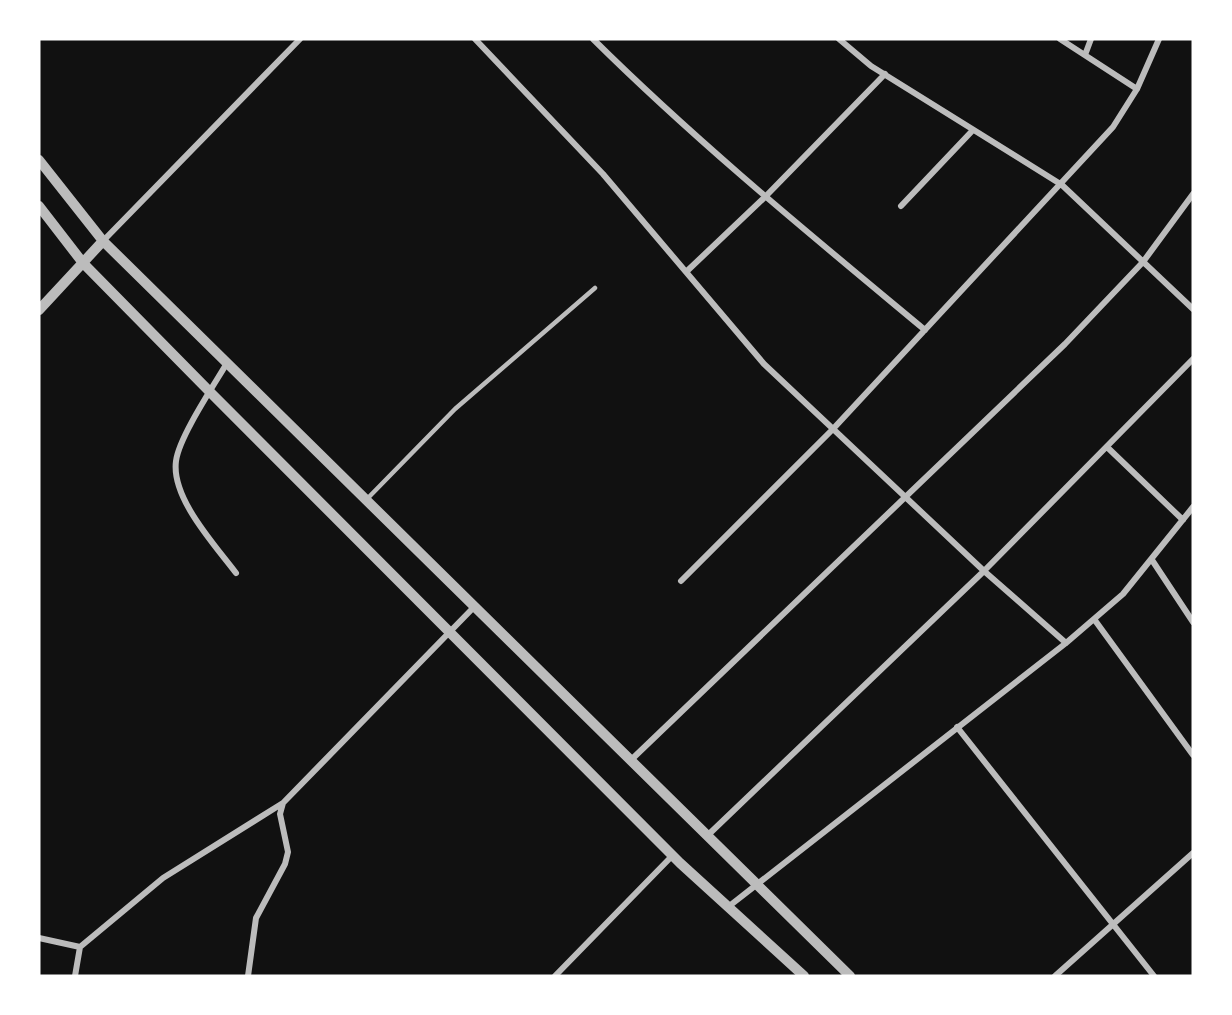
<svg xmlns="http://www.w3.org/2000/svg" width="1232" height="1015" viewBox="0 0 1232 1015" font-family="Cabin,sans-serif">
<style>
.lines{fill:none;stroke-linecap:round;stroke-linejoin:round}
.service{stroke:#bcbcbc;stroke-width:4.5}
.minor{stroke:#bcbcbc;stroke-width:6}
.tertiary{stroke:#bcbcbc;stroke-width:10}
</style>
<rect width="100%" height="100%" fill="#111"/>
<g class="lines">
<path class="service" d="M366 500 455 409 595 288"/>
<path class="minor" d="M475 39 603 174 764 364 984 571 1066 643
M593 39C698 143 812 236 925 330
M839 39 871 66 1062 185 1193 309
M1060 39 1137 89
M1085 55 1091 39
M901 206 973 130
M103 241 300 39
M686 272 765 197 885 74
M227 363C214 385 179 437 176 461 171 498 215 545 236 573
M1107 447 1183 520
M1152 560 1193 622
M681 581 833 429 1113 127 1137 89 1159 39
M1094 619 1193 755
M957 727 1154 976
M631 760 1065 344 1143 262 1193 194
M707 836 984 571 1193 359
M728 907 1066 643 1123 594 1193 507
M39 938 80 947
M75 976 80 947 163 878 283 803
M248 976 256 918 285 864 288 852 280 814 283 803 475 606
M555 976 673 855
M1055 976 1193 853"/>
<path class="tertiary" d="M39 160 103 241 850 976
M39 206 83 263 210 392 680 863 804 976
M39 310 103 241"/>
</g>
<rect width="1232" height="1015" fill="none" stroke="#ffffff" stroke-width="81"/>
</svg>
